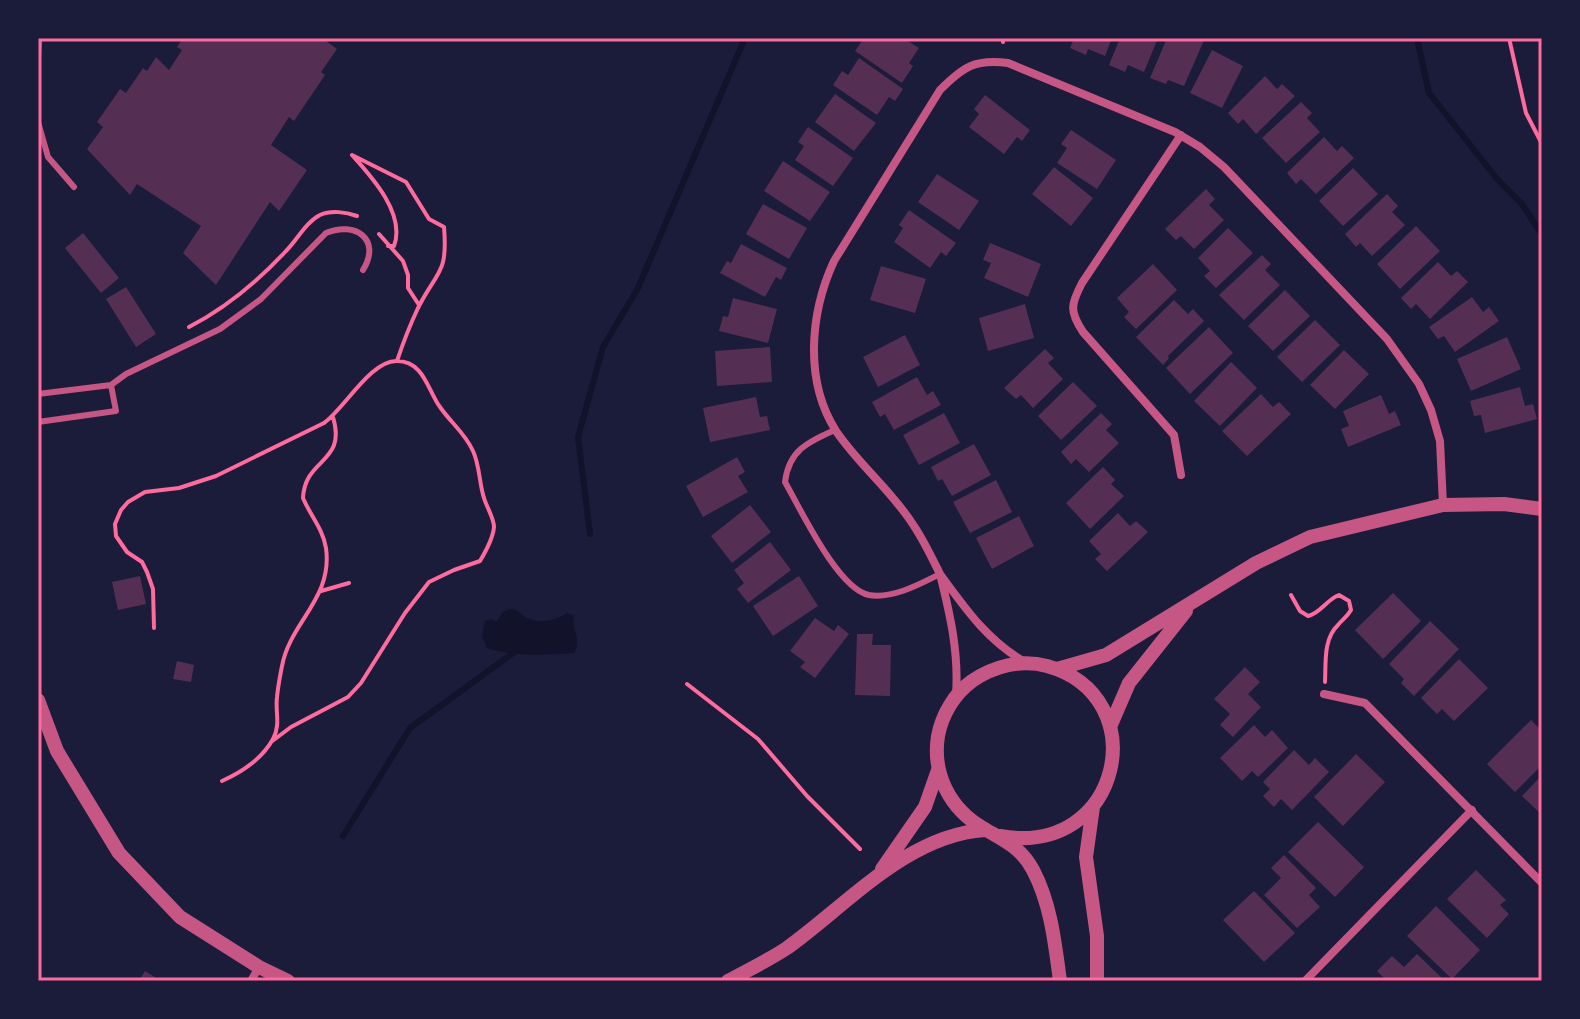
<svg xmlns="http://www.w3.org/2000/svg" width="1580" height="1019" viewBox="0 0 1580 1019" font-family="'PT Sans Narrow',sans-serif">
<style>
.water{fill:#12122b}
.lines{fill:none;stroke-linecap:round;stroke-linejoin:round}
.stream{stroke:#12122b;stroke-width:6}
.building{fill:#542f53}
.path{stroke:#ff6b9d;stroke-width:4}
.service{stroke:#c65784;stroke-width:6}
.minor{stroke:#c65784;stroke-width:8}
.tertiary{stroke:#c65784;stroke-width:14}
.neatline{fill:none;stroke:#ff6b9d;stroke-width:3}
</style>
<rect width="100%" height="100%" fill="#1b1b3a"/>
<path class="water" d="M509 609C519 609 519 614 527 618 541 624 555 621 567 613L574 616C570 629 583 639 574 653 545 655 515 657 487 648L482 636 485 621 492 619 496 622 503 612Z"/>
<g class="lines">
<path class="stream" d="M1417 38 1429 93 1498 180 1522 204 1542 235
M590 534 578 437 603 347 638 288 745 38
M343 836 410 728 513 653"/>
</g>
<path class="building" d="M183 38H328L326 41 337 49 321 72 325 75 294 121 289 117 271 145 307 170 279 211 270 202 216 285 183 253 201 226 137 184 130 195 87 149 103 127 97 122 120 89 126 93 143 68 147 71 156 57 169 70 182 50 177 47Z
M864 38H903L919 48 909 63 913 66 902 83 855 51Z
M1074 38H1112L1105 56 1088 49 1086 55 1070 48Z
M1120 38H1158L1144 72 1128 65 1125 72 1109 65Z
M1167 38H1205L1184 86 1168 80 1166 84 1150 78Z
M1212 50 1243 66 1222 108 1190 93Z
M859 58 903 89 895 101 889 97 877 115 833 85 842 71 848 75Z
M1265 76 1277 89 1282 84 1295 96 1256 134 1243 119 1238 124 1228 113Z
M835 94 876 123 854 151 815 122Z
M985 95 1030 130 1022 141 1017 137 1004 154 969 127 979 114 974 109Z
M1301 102 1312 113 1307 118 1320 132 1286 163 1262 138Z
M808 127 853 158 833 186 795 160 804 146 798 142Z
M1071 130 1116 160 1097 189 1057 163 1067 148 1061 144Z
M1324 137 1337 151 1342 146 1354 158 1316 194 1301 179 1296 184 1287 173Z
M783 161 830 192 810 221 764 191Z
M1054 167 1093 198 1071 226 1032 194Z
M1353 168 1378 194 1343 226 1319 201Z
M937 174 979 201 959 230 918 202Z
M1206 189 1215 199 1209 205 1224 220 1194 249 1181 236 1176 240 1165 229Z
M1387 194 1398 206 1392 212 1405 225 1372 256 1360 243 1356 247 1345 234Z
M763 204 807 228 789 259 746 234Z
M909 210 956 243 946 256 941 252 930 268 894 242 903 228 899 225Z
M1416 226 1440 251 1400 289 1377 264Z
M1228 228 1253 253 1216 288 1204 276 1210 271 1198 258Z
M83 233 119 278 101 293 65 248Z
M990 243 1041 264 1028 297 984 278 991 263 983 260Z
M741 244 787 268 781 280 776 277 765 297 720 273 727 261 731 263Z
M1262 255 1271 264 1265 270 1280 285 1244 320 1219 295Z
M1438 262 1451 276 1457 271 1468 282 1430 319 1416 304 1411 309 1401 298Z
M1153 264 1177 290 1136 329 1124 317 1129 312 1117 298Z
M881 266 926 279 915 313 870 300Z
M126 287 156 334 136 347 106 299Z
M1285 290 1310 316 1273 351 1248 326Z
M1472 297 1483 312 1489 307 1499 321 1455 352 1444 336 1438 339 1429 327Z
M733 298 777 309 768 343 719 331 723 316 728 317Z
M1174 300 1188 314 1193 309 1204 321 1168 356 1169 358 1163 365 1136 337Z
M1025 304 1034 338 988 351 979 318Z
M1315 320 1340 345 1302 382 1277 357Z
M1209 327 1233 353 1190 394 1166 368Z
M905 335 920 365 878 387 863 357Z
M1507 337 1521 369 1471 391 1457 359Z
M770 347 772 382 717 386 715 351Z
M1045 349 1054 358 1048 363 1063 379 1033 408 1021 395 1016 399 1004 388Z
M1344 350 1369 374 1335 409 1310 385Z
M1231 362 1257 388 1220 426 1194 401Z
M917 377 927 395 933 391 941 405 894 430 885 414 880 417 872 402Z
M1073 382 1097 406 1061 440 1038 416Z
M1520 387 1525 406 1533 404 1537 419 1485 433 1481 415 1474 416 1470 401Z
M1261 394 1273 407 1279 402 1291 414 1247 456 1222 431Z
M1381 395 1389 414 1395 411 1401 425 1348 447 1341 429 1349 426 1343 411Z
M756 397 760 417 767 416 770 430 710 442 703 408Z
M944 413 960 443 919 465 903 435Z
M1101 413 1112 424 1106 430 1119 443 1089 472 1076 459 1071 464 1061 452Z
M974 444 991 475 952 496 942 479 938 481 931 467Z
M737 457 745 472 738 476 748 492 703 517 686 486Z
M1103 467 1115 480 1111 484 1124 496 1090 529 1066 503Z
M996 480 1012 512 970 533 953 502Z
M750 505 771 532 732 563 711 536Z
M1118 513 1130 526 1136 521 1148 532 1107 571 1095 559 1101 554 1089 541Z
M1019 516 1034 546 992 569 976 538Z
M770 542 791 570 748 603 737 589 744 583 734 570Z
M140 576 146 604 118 610 112 582Z
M799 576 818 606 773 636 753 606Z
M1393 593 1421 621 1383 659 1355 630Z
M815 618 834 631 838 625 849 634 815 678 800 667 805 662 790 651Z
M1430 621 1459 649 1414 696 1401 683 1404 679 1389 664Z
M857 634H873L872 645H891L890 696 855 695Z
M1459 659 1488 688 1454 721 1442 709 1437 714 1421 698Z
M177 661 194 665 191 682 173 679Z
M1245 667 1260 682 1248 694 1261 707 1233 737 1220 725 1230 714 1214 699Z
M1531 720 1542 731V765L1515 792 1487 764Z
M1254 725 1265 737 1272 730 1288 748 1258 777 1252 771 1242 781 1220 758Z
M1294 750 1309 765 1315 758 1329 772 1292 810 1281 799 1274 807 1263 796 1270 789 1263 782Z
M1356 754 1385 782 1343 826 1314 797Z
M1542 775V815L1522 796Z
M1318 822 1364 867 1335 897 1288 852Z
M1284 855 1316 888 1309 895 1320 907 1297 928 1264 895 1281 878 1271 868Z
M1476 870 1506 900 1500 905 1509 914 1487 938 1447 899Z
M1254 891 1295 933 1264 962 1223 920Z
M1436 906 1480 950 1452 979 1407 936Z
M1417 954 1445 981H1387L1377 971 1392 956 1404 967Z
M145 971 161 981H139Z"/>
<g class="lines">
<path class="path" d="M1003 38V42
M1509 38 1526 113 1542 144
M379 234 403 261 408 275V288L419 305
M388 246H394C406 214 371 176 352 155L406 182 429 219 444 227C448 275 437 270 418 308 410 325 403 343 397 361
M189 327C224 309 259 280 286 251 297 240 306 222 320 215 331 210 346 212 357 216
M321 591 349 583
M1291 595 1300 611 1308 616C1321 613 1326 600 1339 595L1349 601 1351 610C1347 617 1343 619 1338 625 1323 639 1326 664 1325 682
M154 628 153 589 147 572 142 562 127 552 116 536 115 524 121 510 128 502 145 492 179 488 216 476 324 423C344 409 371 360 397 361 424 361 428 391 440 407 451 423 465 433 473 451 480 466 479 483 484 498 487 508 494 518 494 527 493 539 486 551 480 561L454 570 429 582 405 613 361 683 348 697 291 727 271 742
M687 684 758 739 807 796 860 849
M222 781C242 772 262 759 273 739 281 724 275 712 277 697 278 687 280 676 282 666 290 622 333 599 326 548 323 529 310 515 303 498 305 457 347 464 333 417"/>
<path class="service" d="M38 57 39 38
M38 122 48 157 74 187
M38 394 111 385 126 374 220 329 261 299 326 233C355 221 382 239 363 270
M38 422 116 411 111 385
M835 430C808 442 789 450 785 482 801 510 838 589 869 595 893 599 920 584 940 574"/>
<path class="minor" d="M1181 135 1082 283C1071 304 1069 311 1083 332L1174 435 1181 475
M940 574C932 558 924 541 914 526 893 492 859 465 836 431 804 381 810 313 834 261L940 90C963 67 974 59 1008 63L1175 132 1200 147 1224 167 1387 339 1419 384 1431 410 1440 441 1443 505
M956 694C959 653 950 614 940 574 965 608 986 639 1023 661
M1324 694 1365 703 1542 883
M251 981 259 967
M1305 981 1472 810"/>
<path class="tertiary" d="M1057 669 1106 655 1256 563 1310 537 1443 505 1504 504 1542 509
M38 700 57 751 119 853 180 917 259 967 288 981
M1110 727 1129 683 1186 611
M1093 807 1086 857 1097 936V981
M1000 836C1122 858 1156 696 1047 666 1021 659 994 666 972 681 954 694 942 715 938 736 932 774 950 809 983 828 1003 840 1021 847 1033 870 1051 904 1055 944 1060 981
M882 869 925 807 938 770
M728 981C748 970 769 960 787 948 847 905 907 835 985 830"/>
</g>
<rect width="1580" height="1019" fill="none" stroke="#1b1b3a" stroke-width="80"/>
<rect x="40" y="40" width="1500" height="939" class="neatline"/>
</svg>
